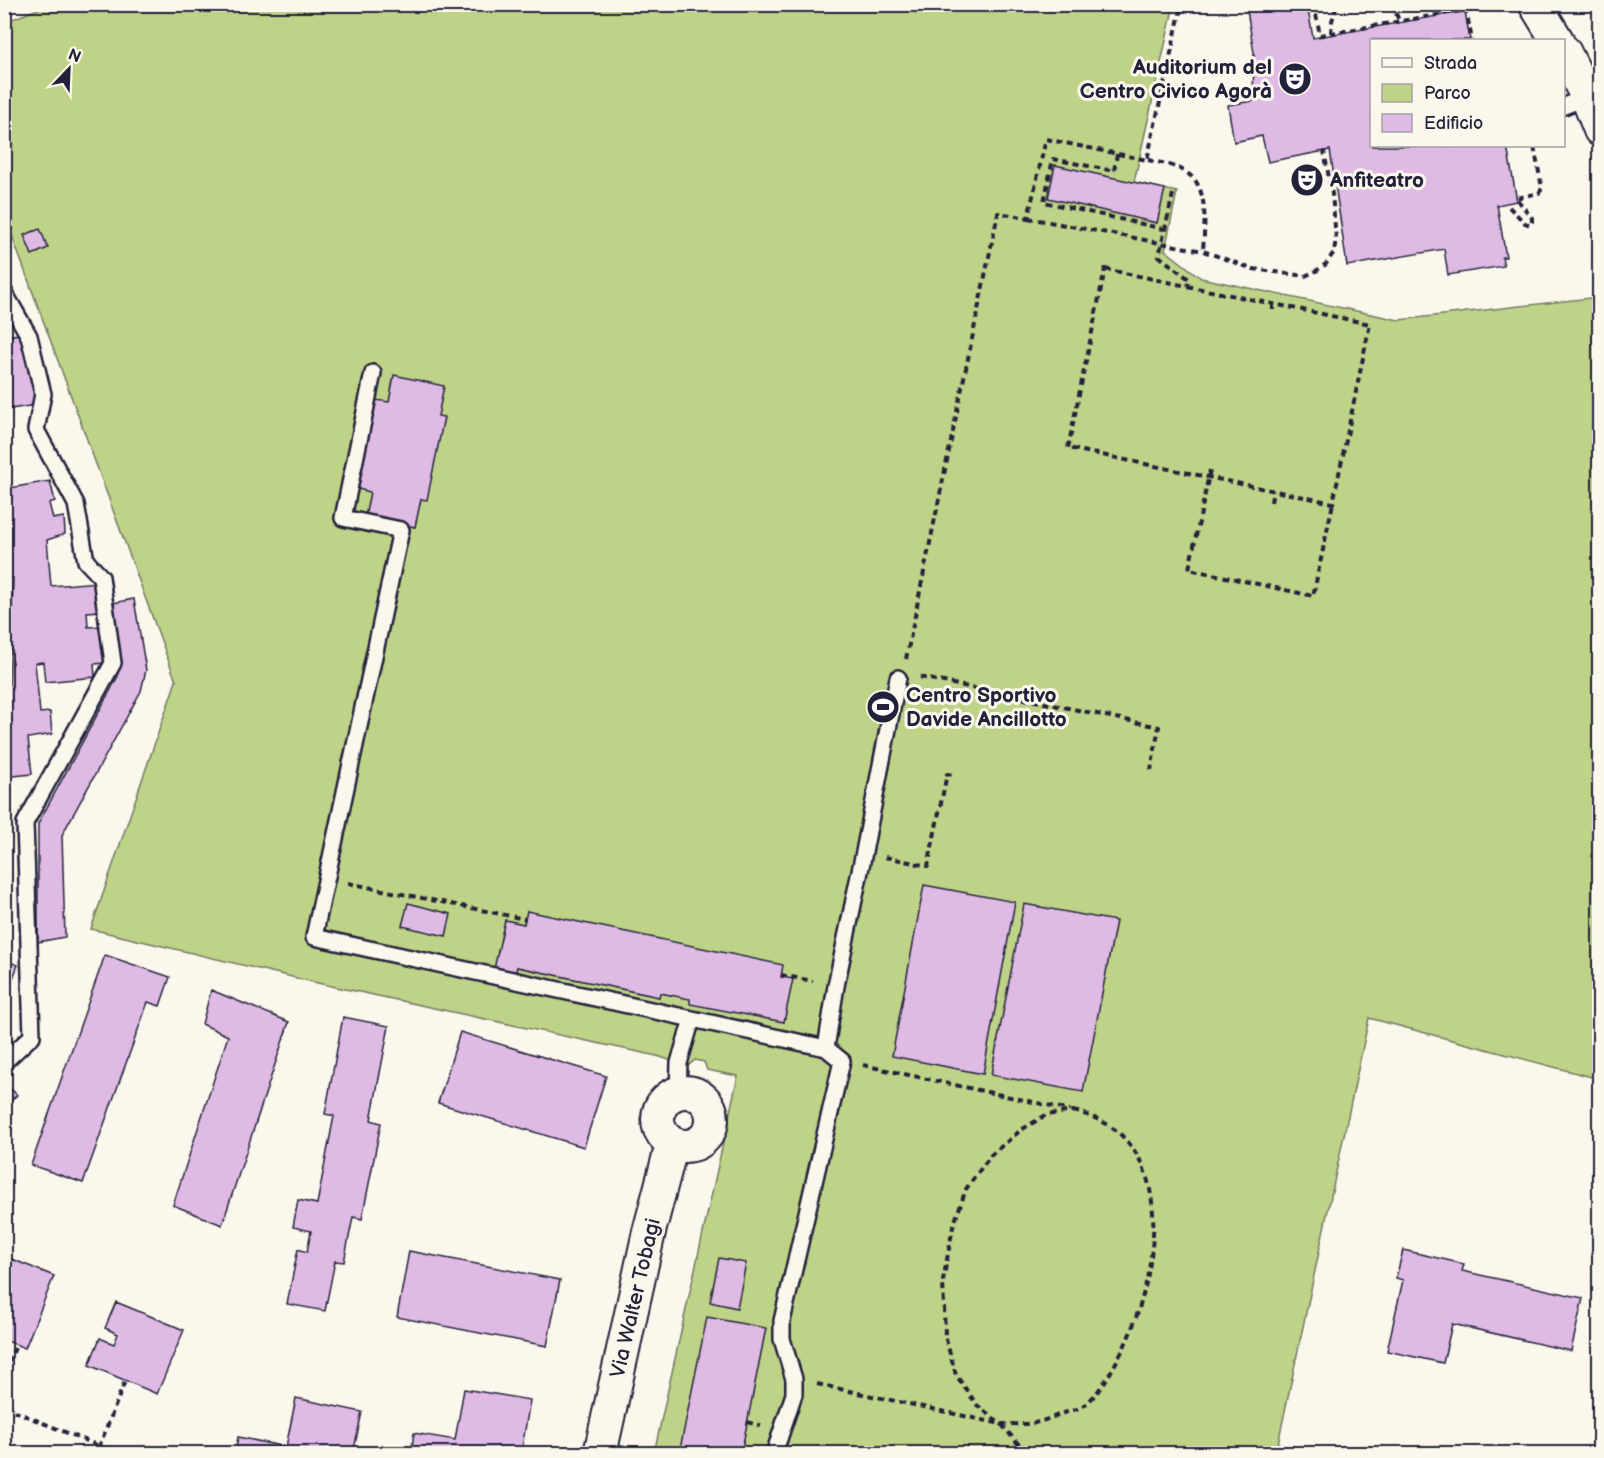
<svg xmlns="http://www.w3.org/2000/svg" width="1604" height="1458" viewBox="0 0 1604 1458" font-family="'Balsamiq Sans',sans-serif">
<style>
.green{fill:#bfd388;stroke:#707a62;stroke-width:1.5}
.building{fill:#debae4;stroke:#22223b;stroke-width:1.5}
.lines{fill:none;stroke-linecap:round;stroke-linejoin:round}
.lane-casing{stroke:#22223b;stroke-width:20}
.street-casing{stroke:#22223b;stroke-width:36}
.path{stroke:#22223b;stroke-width:4;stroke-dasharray:6 4.5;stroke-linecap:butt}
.lane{stroke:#fbf7ec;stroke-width:15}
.street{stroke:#fbf7ec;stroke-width:32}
.labels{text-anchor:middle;stroke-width:6;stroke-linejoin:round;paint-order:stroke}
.poi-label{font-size:21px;font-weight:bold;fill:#22223b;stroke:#fbf7ec;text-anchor:start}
.street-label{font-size:21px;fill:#22223b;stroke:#fbf7ec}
</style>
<rect width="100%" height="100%" fill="#fbf7ec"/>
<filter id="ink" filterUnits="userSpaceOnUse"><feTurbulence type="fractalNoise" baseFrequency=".0167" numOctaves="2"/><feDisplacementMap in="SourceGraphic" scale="12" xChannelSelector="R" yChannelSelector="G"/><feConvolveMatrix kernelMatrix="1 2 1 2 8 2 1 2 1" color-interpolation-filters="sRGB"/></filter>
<g filter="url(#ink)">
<path class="green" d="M48 5H1174L1134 182 1177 192 1165 250 1201 278 1399 320 1599 297V1079L1369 1018 1276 1453H654L738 1076 707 1070 704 1062 695 1060 688 1066 657 1056 313 982 91 929 176 681 5 217V22Z"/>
<path class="building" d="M1246 4H1307L1313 38 1465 11 1470 40H1372V146H1507L1517 201 1497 205 1506 257H1502L1504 266 1448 275 1444 249 1347 266 1330 150 1268 162 1262 136 1234 142 1228 105 1253 101 1254 53Z
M1055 165 1165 189 1157 223 1048 198Z
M40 229 48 248 32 255 24 235Z
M4 324H7L8 336 24 333 36 405 4 410Z
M394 375 444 386 438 416 444 417 427 500 421 499 415 527 365 517 370 492 358 489 376 400 389 402Z
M50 481 55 501 49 503 53 519 64 517 65 534 47 540 51 586 98 582 101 611 87 612 88 627 104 626 108 663 94 664 95 677 45 682 43 662 35 663 40 713 50 712 52 734 28 738 32 774 4 777V686L9 685 13 578H4V489Z
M134 599 146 670 141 691 62 835 65 937 38 942V824L118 676 108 604Z
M924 885 1015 902 983 1074 892 1056Z
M408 903 451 914 446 936 402 926Z
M1024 904 1116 921 1083 1092 991 1075Z
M527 911 783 965 781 977 793 979 784 1022 690 1004V999L660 993 659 997 517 967 515 974 494 969 505 920 524 924Z
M105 955 170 977 160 1006 148 1002 83 1183 31 1165Z
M4 960 18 965 4 1002Z
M211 990 289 1022 222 1225 173 1205 228 1036 202 1024Z
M343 1017 389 1026 371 1120 381 1123 362 1219 353 1217 344 1262 335 1261 325 1311 287 1304 298 1249 307 1252 311 1231 293 1227 298 1200 317 1204 334 1116 325 1114Z
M460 1032 606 1076 584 1147 438 1103Z
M4 1082 17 1095 4 1107Z
M1403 1250 1464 1264 1462 1271 1583 1298 1571 1351 1452 1324 1443 1363 1387 1351 1403 1280 1396 1278Z
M409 1251 560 1280 547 1346 397 1317Z
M4 1256 54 1276 25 1348 4 1340Z
M719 1258 746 1263 737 1308 710 1302Z
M116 1302 184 1330 157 1394 89 1365 100 1338 114 1344 118 1334 105 1328Z
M707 1317 766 1328 741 1454H679Z
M464 1389 530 1400 521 1454H411L414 1433 455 1440Z
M296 1398 362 1412 353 1454H235L238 1437 286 1447Z"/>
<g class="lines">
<g class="lane-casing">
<path id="lane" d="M1564 106 1587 97
M4 292 29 336 43 394 36 430 76 504 86 561 101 577 113 663 25 823 32 1036 4 1062
M373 373 343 518 401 530 314 937 826 1048
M678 1092 679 1063 692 1019
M774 1454 794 1394V1379L782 1339V1321L842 1061 826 1048 836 986 864 852 898 678"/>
</g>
<g class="street-casing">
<path id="street" d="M1535 4 1557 40
M1564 51 1587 97 1600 130
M658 1119a27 27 0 1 1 54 0a27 27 0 1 1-54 0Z
M600 1454 649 1232 672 1144"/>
</g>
<path class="path" d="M1314 4 1320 35 1466 10 1472 40
M1391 4 1400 22
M1331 33 1332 21 1337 4
M1117 154 1114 171 1053 159 1044 202 1164 229
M1148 160C1162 163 1181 166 1192 177 1209 193 1204 231 1203 251
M1173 194 1159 256 1189 279 1188 286
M1509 207 1525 223 1530 225 1532 222V218L1516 198 1539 193 1542 188 1534 146
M1028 218 1203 251 1253 269 1305 276 1316 271 1326 264 1334 252 1336 238 1332 194 1324 151
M1105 269 1370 324 1333 503 1068 448Z
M1273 310V304
M1210 470 1189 569 1313 596 1333 503
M1271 502 1273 491
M906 659 998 213 1028 218 1046 139 1147 160 1182 4
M920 677 1159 727 1151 770
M885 857 928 866 947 774 953 775
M348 883 525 919
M781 975 813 981
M863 1065 1070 1110
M1073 1111C1181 1135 1160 1268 1125 1345 1116 1363 1099 1397 1081 1407 1076 1410 1069 1411 1064 1413 1055 1416 1047 1420 1038 1422 1027 1425 1013 1424 1001 1424L977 1405 956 1375 945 1336 943 1281 953 1227 966 1189 991 1155 1021 1130 1046 1115Z
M4 1372 15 1348
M817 1384 1001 1424 1027 1454
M4 1407 109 1450 107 1454
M747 1422 761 1426
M99 1447 125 1381"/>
<use href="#lane" class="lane"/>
<use href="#street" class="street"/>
</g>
</g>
<defs>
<g id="theatre-disc" transform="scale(1.725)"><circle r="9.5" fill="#22223b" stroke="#fbf7ec"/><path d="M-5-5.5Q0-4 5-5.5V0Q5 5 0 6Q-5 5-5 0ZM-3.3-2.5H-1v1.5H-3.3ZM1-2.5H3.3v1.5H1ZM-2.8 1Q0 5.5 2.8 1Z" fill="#fff"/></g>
<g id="stadium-disc" transform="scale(1.725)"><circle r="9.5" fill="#22223b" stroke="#fbf7ec"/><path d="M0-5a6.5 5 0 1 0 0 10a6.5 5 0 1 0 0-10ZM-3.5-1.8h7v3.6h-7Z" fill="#fff"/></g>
</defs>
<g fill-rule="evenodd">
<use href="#theatre-disc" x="1295" y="79"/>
<use href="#theatre-disc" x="1307" y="180"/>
<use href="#stadium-disc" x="883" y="707"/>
</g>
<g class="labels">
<g class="poi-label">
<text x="1272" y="74" text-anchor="end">Auditorium del<tspan x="1272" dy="24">Centro Civico Agorà</tspan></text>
<text x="1330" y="187">Anfiteatro</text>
<text x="906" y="702">Centro Sportivo<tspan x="906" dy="24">Davide Ancillotto</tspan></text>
</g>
<g class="street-label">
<text transform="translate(635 1298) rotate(-77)" y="7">Via Walter Tobagi</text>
</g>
</g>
<rect width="1604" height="1458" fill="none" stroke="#fbf7ec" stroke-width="24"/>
<rect x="12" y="12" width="1580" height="1434" fill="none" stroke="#22223b" stroke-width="2" filter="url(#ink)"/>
<rect x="1370" y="39" width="195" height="108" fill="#fbf7ec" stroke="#a4a2a5" stroke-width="1.5"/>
<rect x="1382" y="58" width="30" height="9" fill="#fbf7ec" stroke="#a4a2a5" stroke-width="1.5"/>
<text x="1424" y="69" font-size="18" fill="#22223b">Strada</text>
<rect x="1382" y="84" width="30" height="18" fill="#bfd388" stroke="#a4a2a5" stroke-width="1.5"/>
<text x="1424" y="99" font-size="18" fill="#22223b">Parco</text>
<rect x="1382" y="114" width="30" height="18" fill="#debae4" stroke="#a4a2a5" stroke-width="1.5"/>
<text x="1424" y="129" font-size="18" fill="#22223b">Edificio</text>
<g transform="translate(69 69) rotate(23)" stroke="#fbf7ec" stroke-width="4.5" paint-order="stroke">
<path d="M0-4.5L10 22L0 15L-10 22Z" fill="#22223b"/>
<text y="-9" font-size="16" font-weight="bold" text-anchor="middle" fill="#22223b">N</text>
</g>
</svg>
